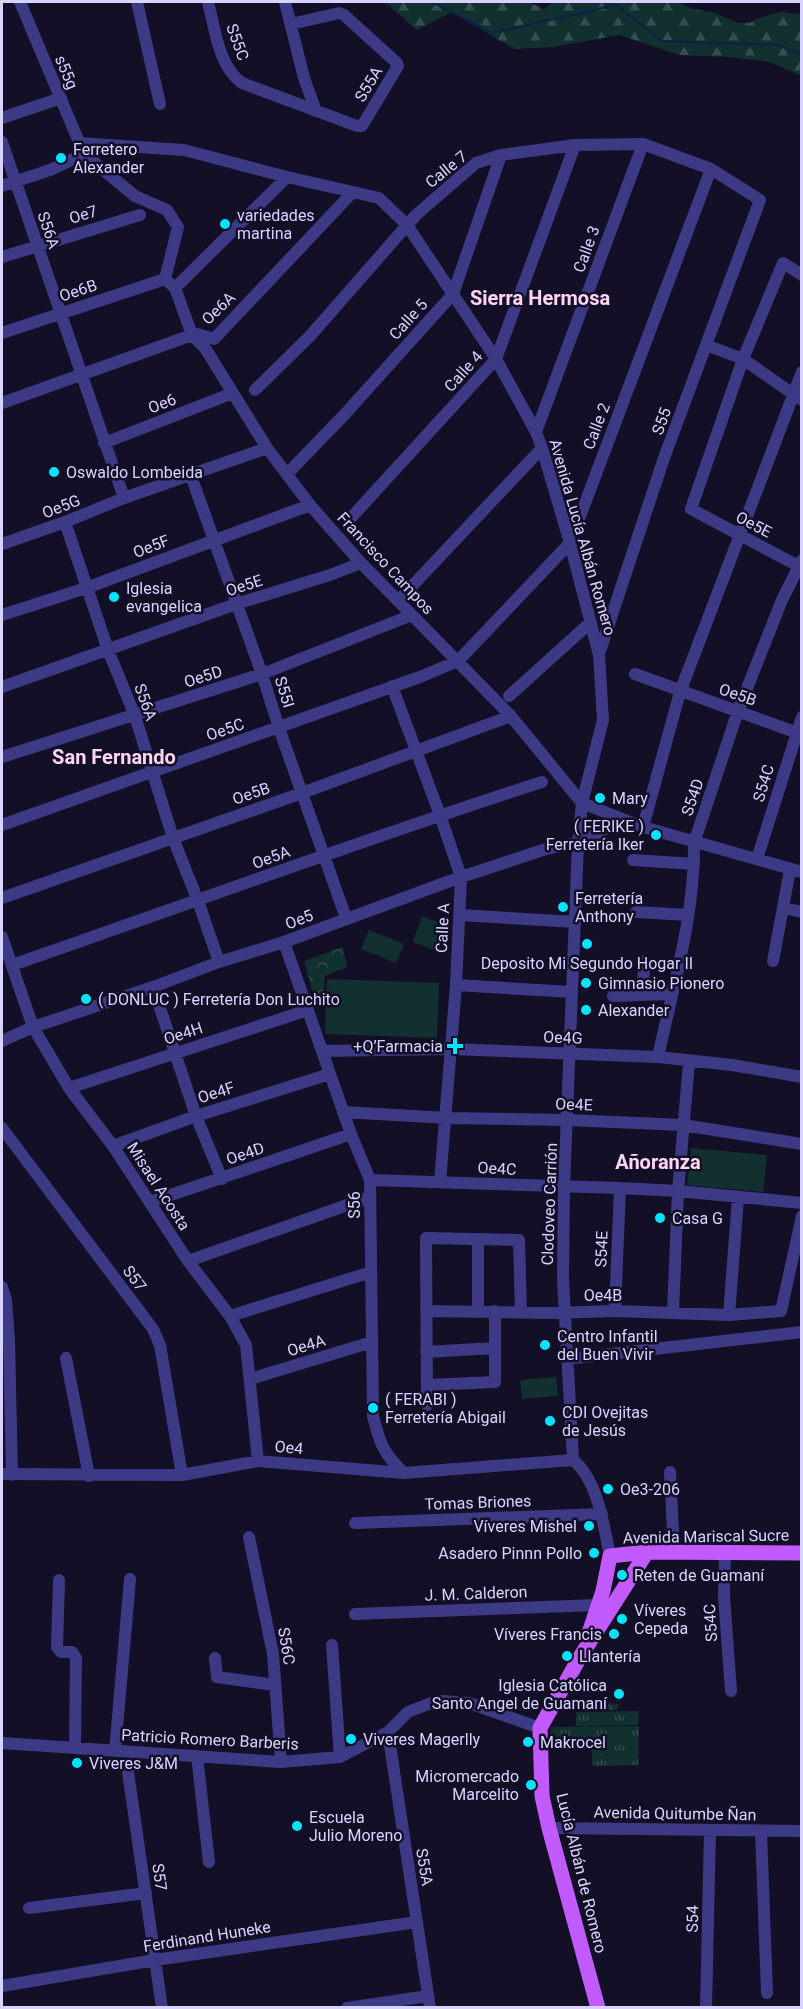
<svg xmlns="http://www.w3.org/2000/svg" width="803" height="2009" viewBox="0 0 803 2009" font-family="Roboto,sans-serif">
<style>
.grass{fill:url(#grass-tufts)}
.forest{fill:url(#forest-firs)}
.park{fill:url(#park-crowns)}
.pitch{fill:#12302f}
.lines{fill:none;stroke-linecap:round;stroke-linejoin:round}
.stream{stroke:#0c2248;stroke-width:2}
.minor{stroke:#3d3a85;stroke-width:12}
.major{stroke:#c25bff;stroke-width:15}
.poi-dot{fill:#00e5ff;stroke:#130f26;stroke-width:2}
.labels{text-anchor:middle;stroke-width:5;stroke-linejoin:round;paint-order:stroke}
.street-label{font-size:16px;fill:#d9d4ff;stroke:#130f26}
.poi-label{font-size:16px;fill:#d9d4ff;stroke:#130f26;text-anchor:start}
.quarter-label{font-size:20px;font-weight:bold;fill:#ffd6f0;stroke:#130f26}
</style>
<defs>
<pattern id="grass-tufts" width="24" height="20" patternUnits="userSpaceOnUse" patternTransform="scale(1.5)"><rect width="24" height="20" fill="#12302f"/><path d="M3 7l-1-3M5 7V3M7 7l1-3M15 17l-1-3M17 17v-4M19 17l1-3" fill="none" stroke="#344d4e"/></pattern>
<pattern id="forest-firs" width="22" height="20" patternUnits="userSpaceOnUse" patternTransform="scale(1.5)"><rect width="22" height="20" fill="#12302f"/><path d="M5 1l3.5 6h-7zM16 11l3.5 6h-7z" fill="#344d4e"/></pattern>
<pattern id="park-crowns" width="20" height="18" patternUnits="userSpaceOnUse" patternTransform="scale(1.5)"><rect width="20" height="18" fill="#12302f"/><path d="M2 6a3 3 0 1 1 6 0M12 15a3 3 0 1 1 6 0" fill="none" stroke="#344d4e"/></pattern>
</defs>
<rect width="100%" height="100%" fill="#130f26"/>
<path class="grass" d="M639 1711 638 1725 576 1726V1712Z
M639 1726 638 1765 592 1766V1740L550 1741 551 1727Z"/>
<path class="forest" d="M385 2H529L544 9 554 2H677L693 9 713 12 738 23H749L765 16 780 12 799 14 802 17 801 76 770 62 729 57 679 55 620 35 553 47 514 49 452 12 417 30Z"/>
<path class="park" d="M343 947 347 967 325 976 323 1002 316 1005 304 961Z
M581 1702 619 1704 617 1710 582 1711Z"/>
<path class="pitch" d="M422 916 446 925 437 951 413 942Z
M369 930 404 944 396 963 361 949Z
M327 979 439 983 437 1038 325 1034Z
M691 1148 767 1155 763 1192 687 1185Z
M556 1377 558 1396 522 1399 520 1380Z"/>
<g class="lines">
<path class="stream" d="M432 2 492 33 616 5 662 41 778 45 802 55"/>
<path class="minor" d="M20 2 84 154 135 196 167 210 178 227 165 279 175 288 192 335 205 348 267 448 310 505 361 563 510 715 582 803 643 827 802 872
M137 2 160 104
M208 2C215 28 218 66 242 83L357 126H362L398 66 397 63 344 15 339 13 291 24
M285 2 304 78 316 111
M2 118 61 98
M2 142 124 498
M78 143 184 150 287 177 379 198 407 225 496 359 536 432 542 448 570 543 599 655 603 720 582 803 578 843 564 1187 563 1280 573 1460C598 1480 604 1527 610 1556
M2 186 50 170 84 154
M2 257 140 215
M802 275 783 263 743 359 691 509 802 568
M175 288 287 177
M2 333 165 279
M706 345 743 359 802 400
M255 390 310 336 416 215 476 163 501 155 575 145 643 144 711 169 760 200 664 458 599 654
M2 403 192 335 197 334 214 339 352 193
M536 432 643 144
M104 443 233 393
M287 474 345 414 453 294 501 155
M191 476 262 674 279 728 346 918
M349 520 496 359 575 145
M65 522 108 650 135 716 173 838 198 901 219 962
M2 544 65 522 124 498 267 448
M398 601 542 448
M2 615 86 588 310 505
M635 674 795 732
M392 686 440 815 461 877 456 985 440 1182
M2 687 236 604 330 575 361 563
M509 696 591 622
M2 757 262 674 412 615
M2 825 420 677 458 661 570 543 711 169
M643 827 680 692 802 372
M757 859 802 717
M633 860 694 864
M2 898 302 793 511 716
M784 908 802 912
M636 912 688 915
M460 915 575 922
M2 937 33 1027 69 1088 113 1146 188 1261 230 1316 246 1345 258 1461
M284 942 351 1134 370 1180 373 1416C380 1444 383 1453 404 1473
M773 961 790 870
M12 965C189 904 364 839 542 782
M456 985 572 992
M153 987 196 1116 222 1179
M643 995 644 961
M613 996 671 994
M2 1041 33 1027 153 987 219 962 284 942 461 877 549 848 582 842 608 827 634 824
M322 1051 451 1049 658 1057 732 1065 802 1077
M658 1057C673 987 695 915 694 843L738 711 782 600 802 560
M69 1088 308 1010
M343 1112 447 1118 568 1120 683 1125 802 1144
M2 1128 153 1329 160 1345 182 1475
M113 1146 196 1116 330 1074
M370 1180 620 1188 678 1191 802 1203
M150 1202 351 1134
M478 1240V1312
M188 1261 370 1197
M2 1287 6 1300 9 1341 12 1475
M426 1311 553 1313 615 1311 729 1315 781 1311 802 1216
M615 1311 620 1188
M673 1313 678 1191 689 1062
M729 1315 738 1198
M230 1316 371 1272
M426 1352 495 1348
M66 1358 89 1476
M567 1359 802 1332
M250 1379 372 1342
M427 1385 495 1382V1311
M427 1405 426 1238 519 1240 521 1312
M670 1472 674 1552
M2 1474 182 1475 258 1461 404 1473 573 1460
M355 1523 602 1514
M249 1537 273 1654 281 1762
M725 1552 724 1597 731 1691
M59 1580 57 1647 61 1652H72L76 1658 75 1748
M355 1614 598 1605
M332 1645 340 1757
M215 1658 217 1677 275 1685
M388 1732 430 2008
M2 1743 281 1762 340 1757 388 1732 408 1712 431 1703 443 1701 469 1703 540 1728
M115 1751 130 1579
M125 1751 162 2008
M197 1756 209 1862
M549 1828 802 1831
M761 1831 767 1993
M29 1908 146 1893
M2 1986 155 1960 417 1922
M347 2008 428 1996
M706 2008 710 1831"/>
<path class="major" d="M589 1633 603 1591 610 1556 647 1552 802 1553
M598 2008 549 1828 542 1796 540 1728 580 1657 647 1552"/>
</g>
<g class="poi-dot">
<circle cx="61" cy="158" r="6"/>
<circle cx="225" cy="224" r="6"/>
<circle cx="54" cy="472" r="6"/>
<circle cx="114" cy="597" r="6"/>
<circle cx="600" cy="798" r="6"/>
<circle cx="656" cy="835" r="6"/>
<circle cx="563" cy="907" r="6"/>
<circle cx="587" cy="944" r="6"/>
<circle cx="586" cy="983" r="6"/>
<circle cx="86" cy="999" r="6"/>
<circle cx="586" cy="1010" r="6"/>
<path d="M452 1037h6v6h6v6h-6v6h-6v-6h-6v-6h6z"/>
<circle cx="660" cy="1218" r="6"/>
<circle cx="545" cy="1345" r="6"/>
<circle cx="373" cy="1408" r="6"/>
<circle cx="550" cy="1421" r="6"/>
<circle cx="608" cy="1489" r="6"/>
<circle cx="589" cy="1526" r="6"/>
<circle cx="594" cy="1553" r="6"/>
<circle cx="622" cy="1575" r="6"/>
<circle cx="622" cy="1619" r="6"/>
<circle cx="614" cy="1634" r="6"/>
<circle cx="567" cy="1656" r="6"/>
<circle cx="619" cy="1694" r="6"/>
<circle cx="351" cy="1739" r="6"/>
<circle cx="528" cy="1742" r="6"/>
<circle cx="77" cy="1763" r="6"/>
<circle cx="531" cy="1785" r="6"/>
<circle cx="297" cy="1826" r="6"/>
</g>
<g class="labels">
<g class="street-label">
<text transform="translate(238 42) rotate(70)" y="6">S55C</text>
<text transform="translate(67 72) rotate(67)" y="6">s55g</text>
<text transform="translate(368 84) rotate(-59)" y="6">S55A</text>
<text transform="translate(446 169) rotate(-39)" y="6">Calle 7</text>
<text transform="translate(83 214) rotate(-17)" y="6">Oe7</text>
<text transform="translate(49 230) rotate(71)" y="6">S56A</text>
<text transform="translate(586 249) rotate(-70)" y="6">Calle 3</text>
<text transform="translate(78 290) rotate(-18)" y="6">Oe6B</text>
<text transform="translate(218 308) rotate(-44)" y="6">Oe6A</text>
<text transform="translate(408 319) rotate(-48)" y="6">Calle 5</text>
<text transform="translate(463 371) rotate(-48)" y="6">Calle 4</text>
<text transform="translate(162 403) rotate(-21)" y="6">Oe6</text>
<text transform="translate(661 421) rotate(-70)" y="6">S55</text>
<text transform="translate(596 426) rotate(-69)" y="6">Calle 2</text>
<text transform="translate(61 506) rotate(-21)" y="6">Oe5G</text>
<text transform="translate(754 524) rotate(28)" y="6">Oe5E</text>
<text transform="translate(583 537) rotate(74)" y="6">Avenida Lucía Albán Romero</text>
<text transform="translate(151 546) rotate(-21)" y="6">Oe5F</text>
<text transform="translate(386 563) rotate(47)" y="6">Francisco Campos</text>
<text transform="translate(244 585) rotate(-18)" y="6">Oe5E</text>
<text transform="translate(203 676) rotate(-18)" y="6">Oe5D</text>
<text transform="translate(285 692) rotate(73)" y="6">S55I</text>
<text transform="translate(738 694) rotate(19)" y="6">Oe5B</text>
<text transform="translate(146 702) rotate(70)" y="6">S56A</text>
<text transform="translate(225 729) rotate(-19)" y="6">Oe5C</text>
<text transform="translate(763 783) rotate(-73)" y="6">S54C</text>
<text transform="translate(251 793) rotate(-19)" y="6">Oe5B</text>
<text transform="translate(692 797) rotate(-71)" y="6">S54D</text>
<text transform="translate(271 857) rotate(-20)" y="6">Oe5A</text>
<text transform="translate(299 919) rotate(-21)" y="6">Oe5</text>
<text transform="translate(442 928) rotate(-87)" y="6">Calle A</text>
<text transform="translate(183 1033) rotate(-18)" y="6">Oe4H</text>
<text transform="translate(563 1037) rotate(2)" y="6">Oe4G</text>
<text transform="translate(216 1092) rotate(-18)" y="6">Oe4F</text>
<text transform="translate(574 1104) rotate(2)" y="6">Oe4E</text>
<text transform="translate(245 1153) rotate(-19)" y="6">Oe4D</text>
<text transform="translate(497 1168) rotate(3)" y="6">Oe4C</text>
<text transform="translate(159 1186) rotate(57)" y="6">Misael Acosta</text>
<text transform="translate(549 1204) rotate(-88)" y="6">Clodoveo Carrión</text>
<text transform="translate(354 1205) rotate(-90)" y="6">S56</text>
<text transform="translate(601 1249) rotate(-88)" y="6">S54E</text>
<text transform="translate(135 1278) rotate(53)" y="6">S57</text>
<text x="603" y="1301">Oe4B</text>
<text transform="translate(306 1345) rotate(-17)" y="6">Oe4A</text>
<text transform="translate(289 1447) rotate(5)" y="6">Oe4</text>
<text transform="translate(478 1502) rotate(-2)" y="6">Tomas Briones</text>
<text transform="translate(706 1536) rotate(-1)" y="6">Avenida Mariscal Sucre</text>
<text transform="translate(476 1593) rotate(-2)" y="6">J. M. Calderon</text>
<text transform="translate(710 1623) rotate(-94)" y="6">S54C</text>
<text transform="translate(287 1646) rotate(81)" y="6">S56C</text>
<text transform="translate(210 1739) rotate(3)" y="6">Patricio Romero Barberis</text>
<text transform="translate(675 1813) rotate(1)" y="6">Avenida Quitumbe Ñan</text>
<text transform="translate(425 1867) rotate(81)" y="6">S55A</text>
<text transform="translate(582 1873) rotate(76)" y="6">Lucía Albán de Romero</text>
<text transform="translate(160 1877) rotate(82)" y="6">S57</text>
<text transform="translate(692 1919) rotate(-89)" y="6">S54</text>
<text transform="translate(207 1936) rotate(-9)" y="6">Ferdinand Huneke</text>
</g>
<g class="poi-label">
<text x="73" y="155">Ferretero<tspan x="73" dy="18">Alexander</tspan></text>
<text x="237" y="221">variedades<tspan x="237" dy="18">martina</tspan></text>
<text x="66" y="478">Oswaldo Lombeida</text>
<text x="126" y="594">Iglesia<tspan x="126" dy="18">evangelica</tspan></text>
<text x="612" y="804">Mary</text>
<text x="644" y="832" text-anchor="end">( FERIKE )<tspan x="644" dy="18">Ferretería Iker</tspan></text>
<text x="575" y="904">Ferretería<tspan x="575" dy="18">Anthony</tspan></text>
<text x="587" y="969" text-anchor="middle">Deposito Mi Segundo Hogar II</text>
<text x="598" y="989">Gimnasio Pionero</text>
<text x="98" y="1005">( DONLUC ) Ferretería Don Luchito</text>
<text x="598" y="1016">Alexander</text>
<text x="443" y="1052" text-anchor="end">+Q’Farmacia</text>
<text x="672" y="1224">Casa G</text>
<text x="557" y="1342">Centro Infantil<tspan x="557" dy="18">del Buen Vivir</tspan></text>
<text x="385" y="1405">( FERABI )<tspan x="385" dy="18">Ferretería Abigail</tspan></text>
<text x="562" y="1418">CDI Ovejitas<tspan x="562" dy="18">de Jesús</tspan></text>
<text x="620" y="1495">Oe3-206</text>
<text x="577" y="1532" text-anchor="end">Víveres Mishel</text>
<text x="582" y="1559" text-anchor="end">Asadero Pinnn Pollo</text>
<text x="634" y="1581">Reten de Guamaní</text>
<text x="634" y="1616">Víveres<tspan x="634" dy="18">Cepeda</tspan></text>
<text x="602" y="1640" text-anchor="end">Víveres Francis</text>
<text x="579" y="1662">Llantería</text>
<text x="607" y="1691" text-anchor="end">Iglesia Católica<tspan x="607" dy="18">Santo Angel de Guamaní</tspan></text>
<text x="363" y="1745">Viveres Magerlly</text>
<text x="540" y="1748">Makrocel</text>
<text x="89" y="1769">Viveres J&amp;M</text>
<text x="519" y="1782" text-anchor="end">Micromercado<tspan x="519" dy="18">Marcelito</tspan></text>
<text x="309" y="1823">Escuela<tspan x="309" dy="18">Julio Moreno</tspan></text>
</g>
<g class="quarter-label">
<text x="540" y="305">Sierra Hermosa</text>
<text x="114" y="764">San Fernando</text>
<text x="658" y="1169">Añoranza</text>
</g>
</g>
<rect width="803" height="2009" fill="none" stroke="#d9d4ff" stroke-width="6"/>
</svg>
